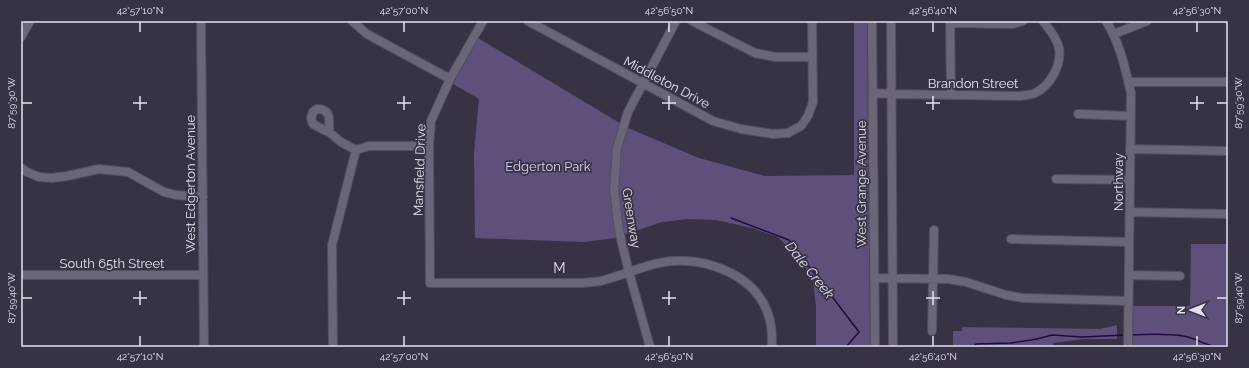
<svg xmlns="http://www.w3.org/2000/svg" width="1249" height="368" viewBox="0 0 1249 368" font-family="Raleway,sans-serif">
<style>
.green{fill:#5f507b}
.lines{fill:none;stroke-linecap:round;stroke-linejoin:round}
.stream{stroke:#230842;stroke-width:1.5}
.minor-casing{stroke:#524e5d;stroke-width:10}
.minor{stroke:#6c6579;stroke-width:8}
.ticks{fill:none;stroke:#e5e1ed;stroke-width:1.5}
.labels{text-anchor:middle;stroke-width:3.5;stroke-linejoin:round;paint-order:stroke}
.street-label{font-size:13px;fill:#e5e1ed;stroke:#383244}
.park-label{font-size:13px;fill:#ded2f7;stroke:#383244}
.neighbourhood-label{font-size:14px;letter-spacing:1px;fill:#e5e1ed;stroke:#383244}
.water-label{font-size:14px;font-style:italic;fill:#e6e0f3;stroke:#383244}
.neatline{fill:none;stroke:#e5e1ed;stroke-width:1.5}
.ticks-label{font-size:10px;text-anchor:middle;fill:#e5e1ed}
</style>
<rect width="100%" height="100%" fill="#383244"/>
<path class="green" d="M854 21H867L870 347H816V306L813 282 803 264 778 237 752 228 716 220 688 219 662 222 614 238 585 242 475 238 474 153 479 99 453 84 478 38 628 128 699 158 765 176 854 175Z
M1191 244H1228V347H1133V306H1190Z
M1117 325V339H1083L1053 343V347H953V331H962V327L1100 329Z"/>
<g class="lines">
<path class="stream" d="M731 218 789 240 859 332 846 347
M1130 335C1148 334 1166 333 1183 336 1199 338 1211 351 1228 345
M973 347 976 344 1011 343 1037 339 1052 335 1082 337 1125 335"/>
<g class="minor-casing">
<path id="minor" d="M201 21 204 347
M352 21 367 34 450 79
M483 21 450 79 431 121 429 146 430 283H583C589 282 596 282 601 281 621 276 640 267 659 263 698 254 752 272 767 311 772 323 772 335 772 347
M528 21 713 121 741 129 773 134 788 133 801 126 808 116 813 102 812 21
M692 21 755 53 775 57H812
M872 21 875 347
M891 21 893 347
M950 21 951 94
M1106 21C1120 43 1125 68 1131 93L1128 347
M950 23 1013 24 1023 21
M1114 34 1147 21
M21 37 30 21
M1128 82H1228
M873 93 892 94 1020 96C1025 95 1031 95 1035 93 1050 86 1062 65 1059 48 1057 38 1049 29 1043 21
M1078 114 1131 116
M329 132C329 120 332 109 317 109L313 112 311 118 313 124 324 130 329 132 341 142 356 150
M1130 149 1228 151
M356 150 369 146H429
M21 168 27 172 39 177 52 178 67 176 99 169 128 172 164 192 176 195 203 197
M1056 179 1130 180
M1130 212 1228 214
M1011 239 1129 242
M21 275H203
M1129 275 1180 276
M874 278 948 279 966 282 1006 295 1023 298 1128 301
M932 331 934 230
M333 347 332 245 356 150
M650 347 629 272 619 231 614 190 617 148 628 112 676 21"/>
</g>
<use href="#minor" class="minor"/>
</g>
<path class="ticks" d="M140 22V32M404 22V32M669 22V32M933 22V32M1197 22V32M140 96V110M404 96V110M669 96V110M933 96V110M1197 96V110M22 103H32M133 103H147M397 103H411M662 103H676M926 103H940M1190 103H1204M1217 103H1227M140 291V305M404 291V305M669 291V305M933 291V305M22 298H32M133 298H147M397 298H411M662 298H676M926 298H940M1217 298H1227M140 336V346M404 336V346M669 336V346M933 336V346M1197 336V346"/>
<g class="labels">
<g class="street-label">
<text transform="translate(667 82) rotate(28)" y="5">Middleton Drive</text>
<text x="973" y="88">Brandon Street</text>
<text transform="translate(419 170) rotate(-88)" y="5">Mansfield Drive</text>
<text transform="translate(1118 182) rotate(-90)" y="5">Northway</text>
<text transform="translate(190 184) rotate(-90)" y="5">West Edgerton Avenue</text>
<text transform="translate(861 184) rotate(-90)" y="5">West Grange Avenue</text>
<text transform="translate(632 218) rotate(81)" y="5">Greenway</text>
<text x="112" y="268">South 65th Street</text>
</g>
<g class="park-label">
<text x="548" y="171">Edgerton Park</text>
</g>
<g class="neighbourhood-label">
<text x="560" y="273">M</text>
</g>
<g class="water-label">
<text transform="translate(810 270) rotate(51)" y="5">Dale Creek</text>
</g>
</g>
<rect width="1249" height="368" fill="none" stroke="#383244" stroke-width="44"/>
<g transform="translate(1191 310) rotate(270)" stroke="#383244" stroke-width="3" paint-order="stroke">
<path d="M0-3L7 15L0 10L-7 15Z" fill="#e5e1ed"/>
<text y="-6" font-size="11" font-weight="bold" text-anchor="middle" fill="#e5e1ed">N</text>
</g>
<rect x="22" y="22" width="1205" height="324" class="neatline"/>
<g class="ticks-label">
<text x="140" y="14">42°57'10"N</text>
<text x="404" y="14">42°57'00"N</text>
<text x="669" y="14">42°56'50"N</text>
<text x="933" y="14">42°56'40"N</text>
<text x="1197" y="14">42°56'30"N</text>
<text transform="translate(1238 103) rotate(-90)" y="4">87°59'30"W</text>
<text transform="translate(11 103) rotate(-90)" y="4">87°59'30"W</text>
<text transform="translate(1238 298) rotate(-90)" y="4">87°59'40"W</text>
<text transform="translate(11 298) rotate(-90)" y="4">87°59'40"W</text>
<text x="140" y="360">42°57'10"N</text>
<text x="404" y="360">42°57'00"N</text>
<text x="669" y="360">42°56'50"N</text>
<text x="933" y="360">42°56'40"N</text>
<text x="1197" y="360">42°56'30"N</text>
</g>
</svg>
